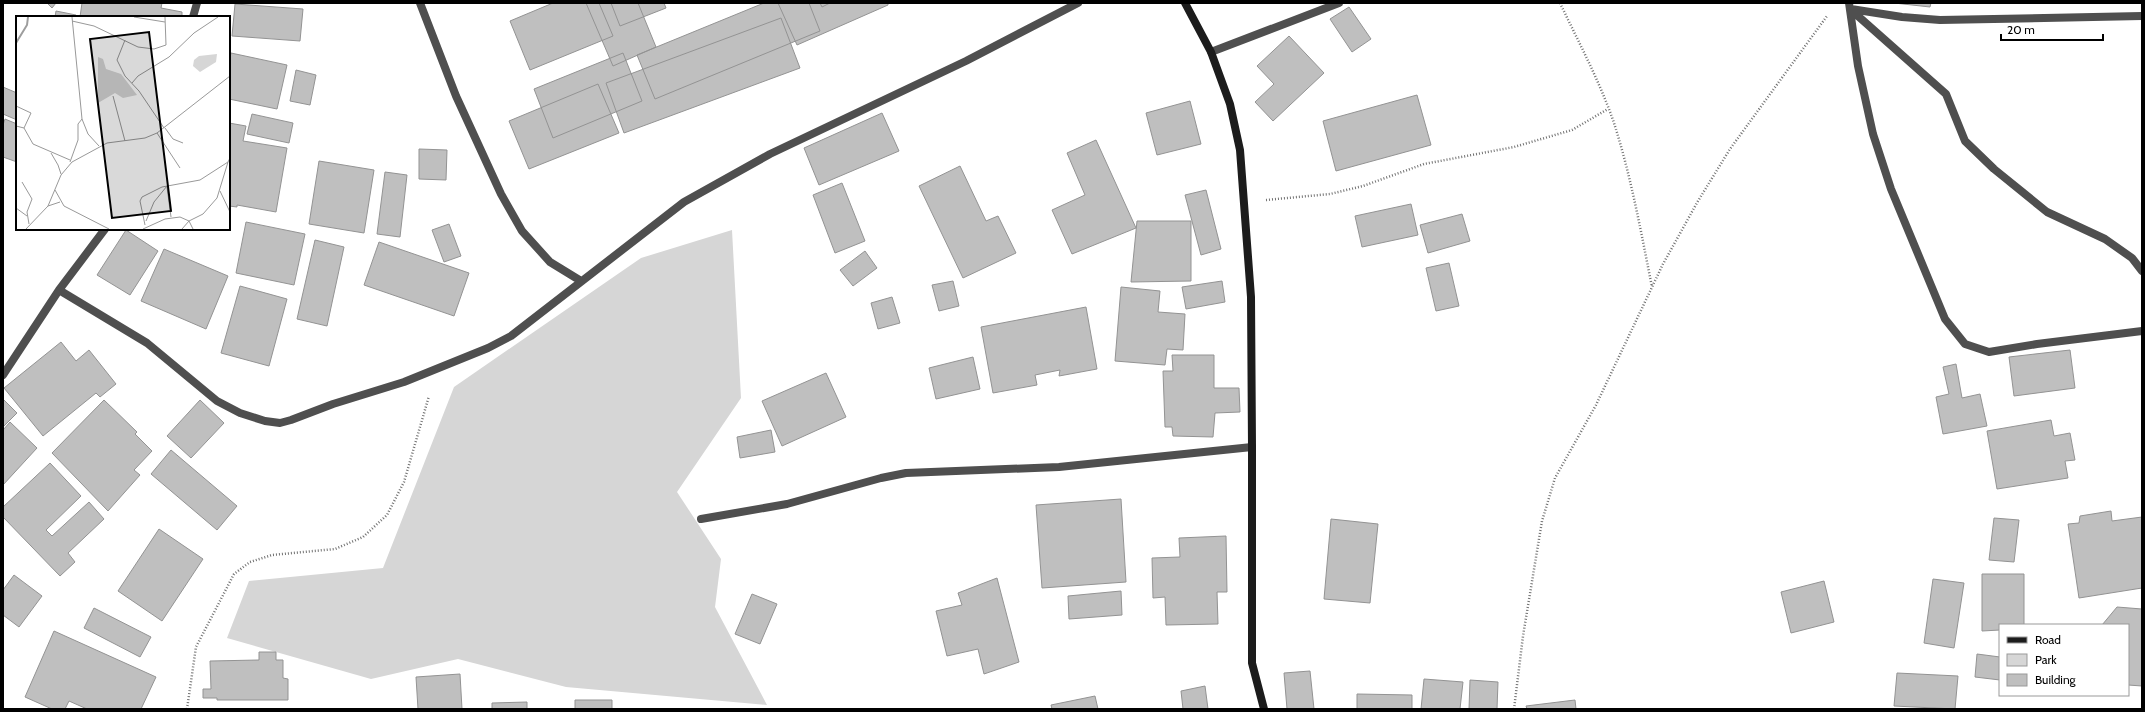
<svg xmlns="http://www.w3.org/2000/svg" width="2145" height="712" viewBox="0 0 2145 712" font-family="Cabin,sans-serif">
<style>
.green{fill:#d6d6d6}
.building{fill:#bfbfbf;stroke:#939393}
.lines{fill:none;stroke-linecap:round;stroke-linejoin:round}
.path{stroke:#717171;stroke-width:2.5;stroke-dasharray:1 2;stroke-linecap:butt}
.street{stroke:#4f4f4f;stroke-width:8}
.secondary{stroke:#1c1c1c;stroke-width:8}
.inset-river{fill:none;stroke:#9d9d9d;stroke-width:2}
.inset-road{fill:none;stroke:#999;stroke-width:1}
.view{fill:#000;fill-opacity:0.15;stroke:#000;stroke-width:2}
.inset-edge{fill:none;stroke:#000;stroke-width:2}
</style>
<rect width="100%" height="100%" fill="#fff"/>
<path class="green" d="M732 230 741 398 677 492 721 559 715 607 767 705 566 687 458 659 371 679 227 638 249 581 383 568 454 387 641 258Z"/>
<path class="building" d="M47 3H56L52 8Z
M82 3H162L161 8 182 12V17H80Z
M553 3H599L613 36 530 70 510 21Z
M586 3H638L656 47 613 66Z
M611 3H664L666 8 620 26Z
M764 3H809L820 31 655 99 637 55Z
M778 3H888V5L797 45Z
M820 3H830L822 7Z
M1894 3H1931L1930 7Z
M235 4 303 9 300 41 232 36Z
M1349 7 1371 39 1352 52 1330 19Z
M56 11 76 15 75 17H55Z
M781 18 800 68 624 133 606 83Z
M1289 36 1324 73 1273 121 1255 102 1274 84 1257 66Z
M231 53 287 65 277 109 229 99V63Z
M623 53 642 101 553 138 534 89Z
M296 70 316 75 310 105 290 101Z
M598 84 619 133 529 169 509 121Z
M3 87 17 93V120L3 114Z
M1417 95 1431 145 1336 171 1323 121Z
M1190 101 1201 144 1157 155 1146 113Z
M882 113 899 151 819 185 804 148Z
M252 114 293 123 289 143 247 134Z
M5 119 17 124V162L3 157V125Z
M229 123 246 126 243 141 287 148 276 212 237 205V207L229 206Z
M1096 140 1136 228 1072 254 1052 210 1085 195 1067 153Z
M419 149 447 150 446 180 419 179Z
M319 161 374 170 364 233 309 224Z
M960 166 986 221 998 216 1016 253 963 278 919 186Z
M385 172 407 175 400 237 377 234Z
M842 183 865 241 835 253 813 195Z
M1206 190 1221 249 1201 255 1185 195Z
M1411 204 1418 235 1362 247 1355 216Z
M1462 214 1470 241 1428 253 1420 225Z
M1137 221H1191V281L1131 282Z
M246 222 305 234 294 285 236 273Z
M449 224 461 256 444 262 432 230Z
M126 230 158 251 130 295 97 275Z
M315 240 344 247 327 326 297 319Z
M379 242 469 273 454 316 364 285Z
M164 249 228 276 206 329 141 301Z
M865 251 877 268 853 286 840 270Z
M1449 263 1459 306 1436 311 1426 268Z
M953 281 959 306 939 311 932 285Z
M1222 281 1225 302 1186 309 1182 287Z
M240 286 287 299 269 366 221 353Z
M1121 287 1160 291 1158 312 1185 314 1183 350 1167 349 1165 365 1115 361Z
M892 297 900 323 878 329 871 303Z
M1086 307 1097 369 1059 376 1060 370 1035 375 1037 385 993 393 981 327Z
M61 342 76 361 89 350 116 384 100 397 96 393 43 436 4 388Z
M2070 350 2075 388 2014 396 2009 357Z
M1172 355H1214V388H1239L1240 412 1215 413 1213 437 1173 436 1172 427H1165L1163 371H1173Z
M973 357 980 389 936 399 929 368Z
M1956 364 1962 398 1980 394 1987 426 1943 434 1936 397 1949 394 1943 367Z
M826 373 846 417 782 446 762 401Z
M3 399 17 413 3 427Z
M104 400 137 432 135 434 152 451 134 470 140 475 108 511 52 453Z
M200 400 224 423 191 458 167 436Z
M2051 420 2054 436 2070 433 2075 460 2065 461 2068 478 1997 489 1987 431Z
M10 422 37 448 3 485V430Z
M771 430 775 452 740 458 737 437Z
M171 450 237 506 217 530 151 474Z
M50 463 81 496 46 530 52 536 89 502 104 519 68 553 75 562 60 576 3 517V507Z
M1121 499 1126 582 1042 588 1036 505Z
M2111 511 2112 521 2142 517V588L2079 598 2068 524 2079 523 2080 516Z
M1994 518 2019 520 2014 562 1989 560Z
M1331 519 1378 524 1370 603 1324 599Z
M159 529 203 559 162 621 118 591Z
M1226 536 1227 592H1217L1218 624 1166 625 1165 597 1153 598 1152 558 1180 557 1179 538Z
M1982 574H2024V625H2000V630L1982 631Z
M14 575 42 596 19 627 3 615V590Z
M997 578 1019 662 984 674 978 649 947 656 936 611 962 605 958 593Z
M1933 579 1964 583 1954 648 1924 643Z
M1824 581 1834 622 1791 633 1781 592Z
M1121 591 1122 615 1069 619 1068 596Z
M752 594 777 604 760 644 735 634Z
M2117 607 2142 609V686L2128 685V625H2102Z
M94 608 151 637 140 657 84 628Z
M54 631 156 677 141 709H87L69 701 65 709H52L25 697Z
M259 652H276V660H283V678L288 679V700H217V698H203V689H211L210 661 259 660Z
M1977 654 2000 657V680L1975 677Z
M1310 671 1314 709H1287L1284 673Z
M1897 673 1958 676 1955 709 1894 706Z
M460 674 462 709H418L416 677Z
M1424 679 1463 682 1460 709H1421Z
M1470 680 1498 682 1497 709H1469Z
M1205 686 1208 709H1183L1181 691Z
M1357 694 1412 695V709H1357Z
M1095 696 1098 709H1052L1051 705Z
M575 700H612V709H575Z
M1575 700 1576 709H1527L1526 706Z
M527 702V709H492V703Z"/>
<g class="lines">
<path class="path" d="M1560 3C1579 43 1600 82 1614 123 1631 176 1641 232 1652 287
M1266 200 1330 194 1363 186 1424 164 1514 147 1572 130 1608 109
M187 709 196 647 234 574 250 562 272 555 335 549 363 537 387 515 404 482 429 396
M1514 709 1523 636 1542 521 1555 478 1596 405 1663 264 1698 201 1730 149 1827 16"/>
<path class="street" d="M420 3 456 96 501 194 522 231 550 262 581 281
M1849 3 1858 66 1873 134 1891 189 1945 319 1965 344 1989 352 2037 344 2142 331
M1850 9 1946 94 1965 141 1994 169 2047 212 2105 239 2132 258 2142 271
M1851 9 1902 17 1940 20 2142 16
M193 17 197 3
M1211 52 1339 3
M59 290 147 343 217 401 240 413 265 421 280 423 291 420 333 404 404 382 488 348 511 336 684 202 770 154 966 61 1078 3
M3 375 59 290 105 229
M701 519 787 504 881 478 906 473 1059 467 1252 447"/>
<path class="secondary" d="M1185 3 1211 52 1230 104 1240 150 1251 297 1252 447V663L1264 709"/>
</g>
<g transform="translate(16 16)">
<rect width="214" height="214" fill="#fff"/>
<path d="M201 38 200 46 184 56 177 50 178 44 183 40ZM82 41 87 43 90 53 105 58 121 79 107 82 99 77 82 87Z" fill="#d6d6d6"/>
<path class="inset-river" d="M0 27 11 9 12 1"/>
<path class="inset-road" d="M56 1 66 103 72 118 83 130M118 1 149 6M56 5 78 10 122 31 138 33 150 29 149 1M109 24 101 44 109 60 123 75 148 112M116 67 122 60 153 41 178 17 202 1M97 80 109 125M0 90 15 97 8 112M0 110 8 112 17 128 54 144M149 112 157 123 167 127M141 117 164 152M35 137 42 149 45 158M54 146 62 124V108L66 103M6 166 16 183 11 196 13 208M151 171 155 201M39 174 48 190 93 213M204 175 214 196M32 190 44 186M0 192 11 200M130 205 138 186 151 170M129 209 124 185 126 181 146 171 184 164 212 146 214 142M10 213 32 190 45 159 56 146 91 127 129 122 141 117 214 60M127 213 149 203 164 201 173 205 177 213M166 213 173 205 187 198 201 182 212 146"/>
<path class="view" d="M133 16 155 195 96 202 74 23Z"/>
<rect width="214" height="214" class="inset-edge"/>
</g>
<rect width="2145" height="712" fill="none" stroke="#000000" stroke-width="8"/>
<rect x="1999" y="624" width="130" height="72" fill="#ffffff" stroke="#999999"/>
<rect x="2007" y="637" width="20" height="6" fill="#1c1c1c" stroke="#999999"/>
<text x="2035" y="644" font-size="12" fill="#000000">Road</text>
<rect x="2007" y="654" width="20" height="12" fill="#d6d6d6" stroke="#999999"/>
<text x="2035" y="664" font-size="12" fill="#000000">Park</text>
<rect x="2007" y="674" width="20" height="12" fill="#bfbfbf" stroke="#999999"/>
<text x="2035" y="684" font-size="12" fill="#000000">Building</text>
<path d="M2001 34v6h102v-6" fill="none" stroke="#000000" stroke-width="2"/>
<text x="2007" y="34" font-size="12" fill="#000000" stroke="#ffffff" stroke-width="3" paint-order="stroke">20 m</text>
</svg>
